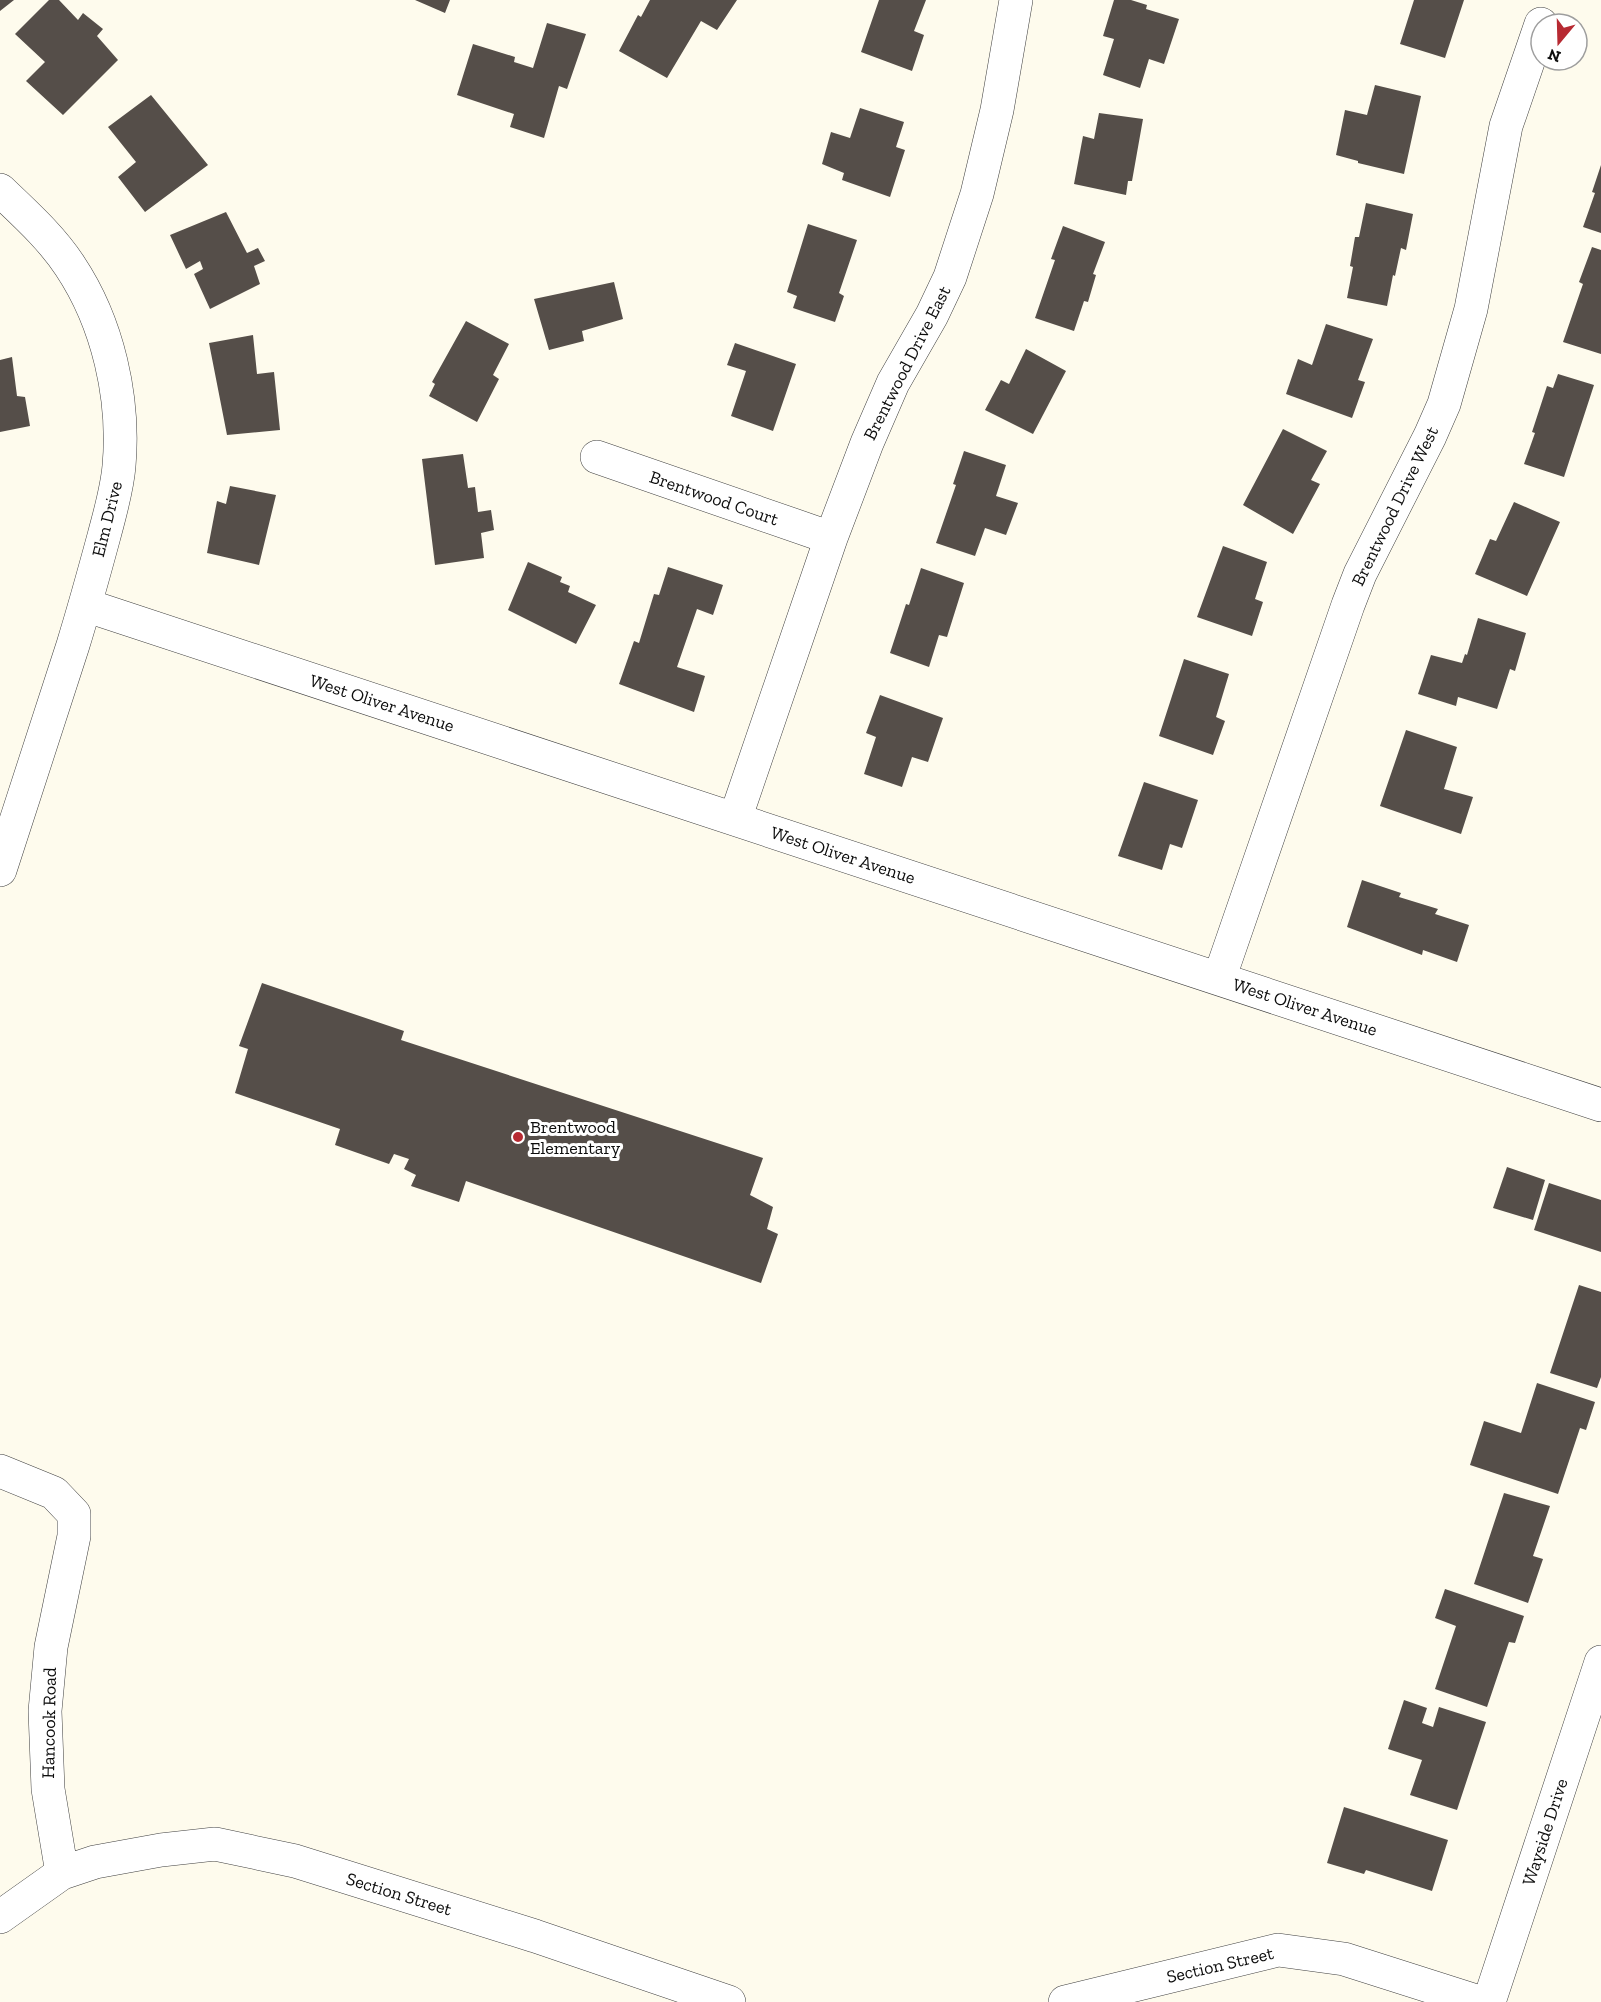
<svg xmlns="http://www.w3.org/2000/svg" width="1601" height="2002" viewBox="0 0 1601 2002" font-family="'Zilla Slab',serif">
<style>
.building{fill:#554e49}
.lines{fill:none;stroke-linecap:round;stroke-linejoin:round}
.minor-casing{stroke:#404040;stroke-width:34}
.minor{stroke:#fff;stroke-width:33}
.poi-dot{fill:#b72a32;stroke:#fff;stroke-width:2}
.labels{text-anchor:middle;stroke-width:6;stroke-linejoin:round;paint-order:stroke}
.street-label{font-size:18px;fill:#0d0d0d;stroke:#fff}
.poi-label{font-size:18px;fill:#0d0d0d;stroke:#fff;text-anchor:start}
</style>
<rect width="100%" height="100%" fill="#fefbed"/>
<path class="building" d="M0 0H14L0 11Z
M49 0H59L78 20 83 13 103 29 97 36 118 60 63 115 26 81 45 62 15 34Z
M415 0H450L445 13Z
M650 0H737L717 30 701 21 667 78 619 51 638 15 641 17Z
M879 0H926L914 31 924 35 912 71 861 52Z
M1114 0H1131L1147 5 1146 9 1179 19 1164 64 1149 59 1140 88 1103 75 1114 39 1103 36Z
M1414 0H1464L1445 58 1400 44Z
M547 23 586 34 567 89 559 86 544 138 510 127 514 114 457 95 473 44 515 57 514 62 533 68Z
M1375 85 1421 96 1404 174 1358 163V161L1336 155 1345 110 1367 115Z
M151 95 208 165 145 212 118 177 136 162 108 127Z
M860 108 904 122 896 147 905 150 890 197 842 180 844 173 822 164 831 132 850 138Z
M1099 113 1143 119 1132 181H1128L1126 195 1074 184 1083 136 1094 139Z
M1601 165V233L1583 227 1595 193 1592 192Z
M1366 203 1413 214 1406 250 1401 248 1395 276 1393 275 1387 306 1347 298 1353 267 1350 266 1355 237H1359Z
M226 212 247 253 258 248 265 261 254 266 260 284 210 309 194 274 203 269 200 261 186 269 170 235Z
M808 224 857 240 839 293 844 296 835 322 793 308 797 296 787 292Z
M1063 226 1105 242 1093 274 1096 275 1088 302 1084 301 1074 331 1035 318 1055 260 1051 259Z
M1592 247 1601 250V354L1563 342 1583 284 1579 282Z
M614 282 623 319 582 331 584 341 549 350 534 299Z
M466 321 509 344 493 375 499 379 477 422 429 396 435 384 432 382Z
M1326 324 1373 339 1358 380 1365 382 1352 418 1286 394 1298 359 1312 365Z
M253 335 257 374 274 372 280 430 227 435 209 343Z
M735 343 796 364 773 431 731 416 746 371 727 365Z
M1026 349 1066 371 1033 434 985 410 1001 380 1009 384Z
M12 357 17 396 25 397 30 426 0 432V360Z
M1558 374 1594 385 1564 477 1524 464 1535 433 1532 432 1547 386 1553 388Z
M1283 429 1327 451 1311 480 1320 484 1293 534 1243 505Z
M964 451 1006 465 996 496 1018 503 1006 535 985 528 975 556 936 543 956 485 953 484Z
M463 454 468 488 475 487 478 512 491 510 494 530 481 533 484 558 435 565 422 459Z
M230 486 276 495 259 565 207 553 217 501 226 504Z
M1514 502 1560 522 1527 596 1475 574 1490 539 1496 541Z
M1223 546 1267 562 1255 599 1263 602 1252 636 1197 617Z
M528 562 562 577 560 582 570 586 568 592 596 605 576 644 508 610Z
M668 567 723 585 713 615 697 609 677 667 705 676 694 712 619 684 634 641 639 643 654 594 659 595Z
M921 568 964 583 947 637 939 635 929 667 890 653 906 604 909 605Z
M1478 618 1526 633 1515 671 1510 669 1497 709 1458 697 1456 706 1418 694 1431 655 1462 663 1465 654 1467 655Z
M1184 659 1229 674 1216 717 1225 721 1213 755 1159 736Z
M880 695 943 718 928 762 912 757 902 787 864 774 876 737 866 733Z
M1406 730 1457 747 1444 789 1473 797 1461 834 1380 806Z
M1144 782 1198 800 1182 848 1170 844 1162 870 1118 856Z
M1362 880 1401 893 1399 897 1438 909 1435 914 1469 925 1457 962 1423 950 1422 955 1347 927Z
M262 983 404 1031 401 1040 763 1158 750 1195 773 1207 767 1229 778 1234 761 1283 466 1181 459 1202 411 1186 416 1175 404 1169 409 1159 394 1154 389 1164 335 1145 340 1129 235 1093 248 1049 239 1046Z
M1507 1167 1545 1180 1533 1220 1493 1208Z
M1549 1183 1601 1200V1252L1534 1230Z
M1579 1285 1601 1292V1377L1597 1388 1550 1373Z
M1537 1383 1595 1402 1586 1430 1580 1428 1558 1494 1470 1465 1484 1421 1521 1433Z
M1504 1493 1550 1506 1533 1556 1543 1559 1528 1603 1474 1584Z
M1445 1589 1524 1616 1515 1643 1509 1642 1487 1707 1435 1689 1456 1626 1435 1618Z
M1404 1700 1427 1708 1422 1723 1433 1727 1439 1707 1486 1722 1457 1810 1410 1795 1422 1760 1388 1749Z
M1344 1807 1448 1840 1432 1891 1366 1870 1364 1874 1327 1863Z"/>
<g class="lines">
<g class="minor-casing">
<path id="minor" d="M0 190C25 214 51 237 70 266 108 323 125 398 119 466 117 490 110 513 104 536 94 573 84 609 73 645 48 720 24 795 0 870
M597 457 831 538
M85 605 1601 1105
M735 819 831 538 867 443 893 383 932 315 950 277 977 194 997 110 1016 0
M1219 979 1348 605 1360 574 1430 436 1444 404 1471 309 1506 126 1541 24
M0 1471 54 1493 74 1514V1536L51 1647 45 1711 48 1789 62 1873
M0 1917 62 1873 95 1862 161 1850 215 1844 295 1861 535 1936 729 2002
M1065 2002 1278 1950 1344 1959 1479 2002
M1489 2002 1601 1662"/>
</g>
<use href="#minor" class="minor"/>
</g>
<circle class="poi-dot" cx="518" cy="1137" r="6"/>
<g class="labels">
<g class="street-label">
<text transform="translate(907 363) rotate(-63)" y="6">Brentwood Drive East</text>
<text transform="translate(714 498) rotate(19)" y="6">Brentwood Court</text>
<text transform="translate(1395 506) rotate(-64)" y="6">Brentwood Drive West</text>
<text transform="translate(107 519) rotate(-76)" y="6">Elm Drive</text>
<text transform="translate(382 703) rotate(18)" y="6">West Oliver Avenue</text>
<text transform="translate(843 855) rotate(18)" y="6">West Oliver Avenue</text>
<text transform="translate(1305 1007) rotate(18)" y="6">West Oliver Avenue</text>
<text transform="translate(49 1723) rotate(-89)" y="6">Hancook Road</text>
<text transform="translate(1545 1832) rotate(-72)" y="6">Wayside Drive</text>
<text transform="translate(399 1894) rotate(17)" y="6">Section Street</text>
<text transform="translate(1220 1965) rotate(-13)" y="6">Section Street</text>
</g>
<g class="poi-label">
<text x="530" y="1133">Brentwood<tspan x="530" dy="21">Elementary</tspan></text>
</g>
</g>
<g transform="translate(1559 42) rotate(199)"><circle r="28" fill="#ffffff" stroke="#9e9e9e" stroke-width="1.5"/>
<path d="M0-4.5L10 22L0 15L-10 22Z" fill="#b72a32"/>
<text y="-9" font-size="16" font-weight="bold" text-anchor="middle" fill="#0d0d0d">N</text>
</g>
</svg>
